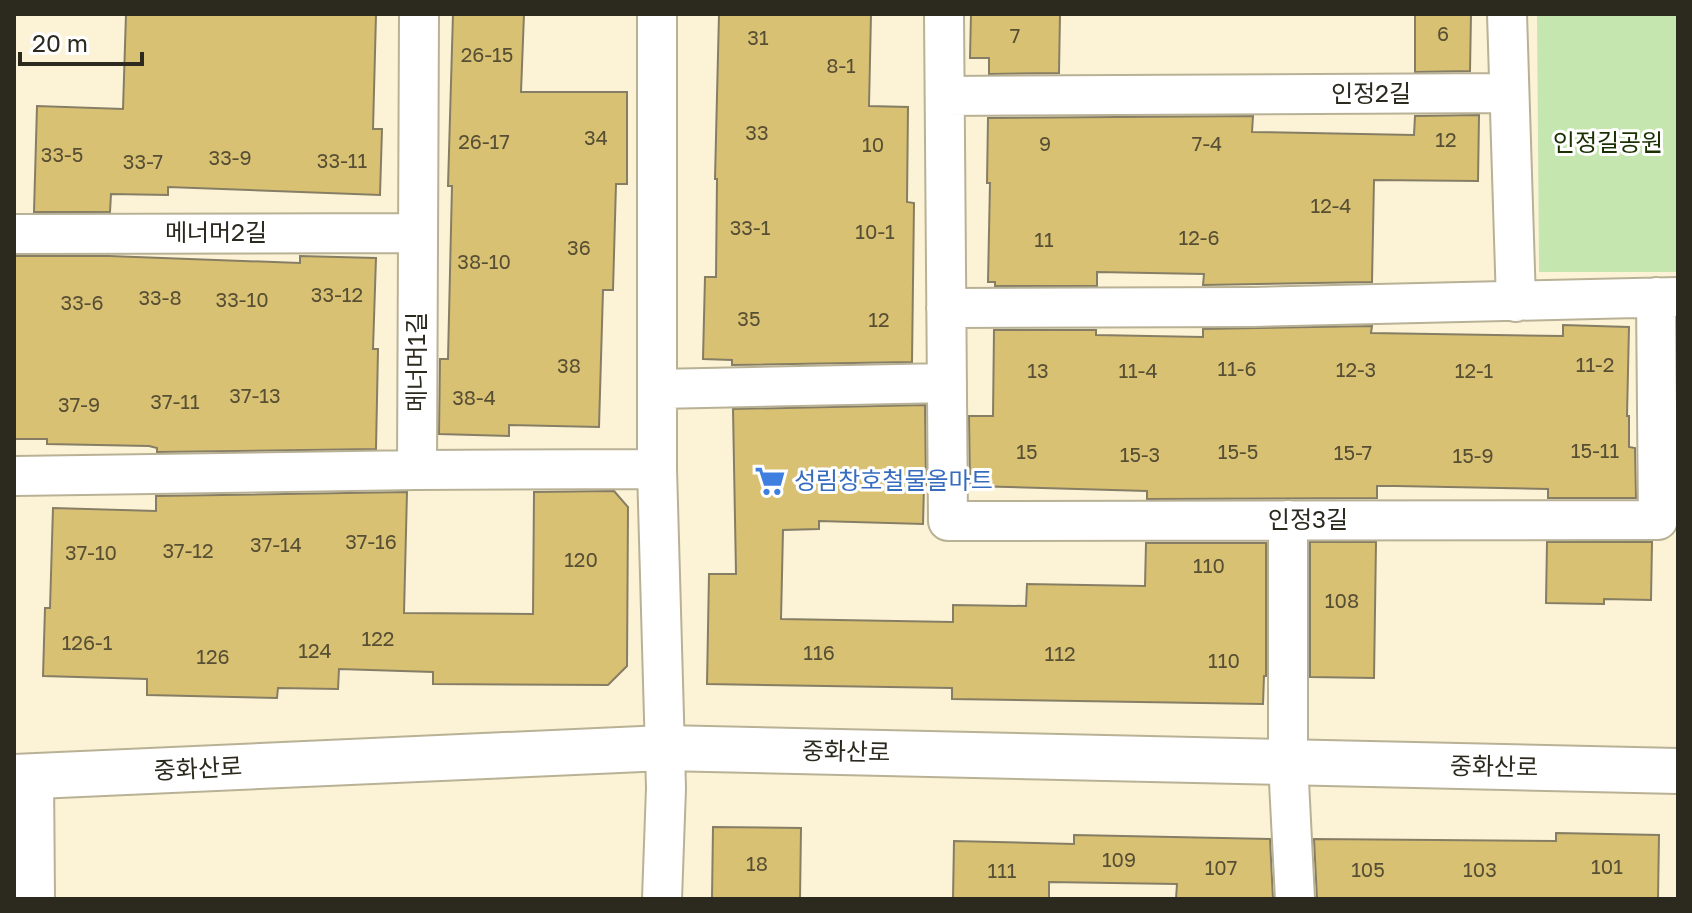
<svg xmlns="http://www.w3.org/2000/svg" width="1692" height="913" viewBox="0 0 1692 913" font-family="'Golos Text','Noto Sans KR',sans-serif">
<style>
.green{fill:#c6e6af}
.building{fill:#d9c174;stroke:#867e64;stroke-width:2}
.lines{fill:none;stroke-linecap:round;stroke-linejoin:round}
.street-casing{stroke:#b9b196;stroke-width:42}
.secondary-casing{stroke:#b9b196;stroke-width:48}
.street{stroke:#fff;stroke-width:38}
.secondary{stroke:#fff;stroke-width:44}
.labels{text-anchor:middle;stroke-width:6;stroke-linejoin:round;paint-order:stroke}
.number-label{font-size:20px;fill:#574f34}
.street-label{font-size:24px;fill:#2c291f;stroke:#fff}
.park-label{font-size:24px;fill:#193000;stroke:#fff}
.shop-label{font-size:24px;fill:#366cbe;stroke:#fff;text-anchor:start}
</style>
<rect width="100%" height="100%" fill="#fcf3d7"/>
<path class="green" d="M1537 14H1678V272H1539Z"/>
<path class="building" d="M126 14 376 15 373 129H382L380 195 168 187V195L111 194 110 212H34L37 106 123 109Z
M453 14H524L521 92H627V184H616L613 290H603L599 427 509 425V436L439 434 440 359H448L452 186H448Z
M719 14H871L869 106 908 107 907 202 914 203 912 362 732 365V360L703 359 705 277H716L717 179H715Z
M971 14H1060L1059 73 989 74V58H970Z
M1415 14H1471L1470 71 1415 72Z
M1479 115 1478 181 1374 180 1372 282 1203 285 1204 274 1097 272V286H995V282H988L990 183H987L988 118 1253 116 1252 132 1414 135 1415 116Z
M14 256H109L300 263V256L376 258 373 349H378L376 449 157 452V448L149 446 47 444V439H14Z
M1563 325 1629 327 1627 416H1629V447L1635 448 1636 498H1548V489L1396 486H1377V498L1147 499V491L970 486 969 416H993L994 330H1096V335L1203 337V329L1372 326 1371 333 1563 336Z
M925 405 926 485H924L923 524 819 521V529L783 530 781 619 953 622V605L1026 606 1027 584 1145 586 1146 543H1266V676H1264L1263 704 952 699V688L707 684 709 574H736L733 409Z
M614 491 628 507 627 666 608 685 433 684V672L339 669 338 689 278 688 277 698 147 695V679L43 676 45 608H50L53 508 156 511V496L407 492 404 613 533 614 534 492Z
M1310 542H1376L1374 678 1310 677Z
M1547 542H1652L1651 600 1604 599V604L1546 603Z
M713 827 801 828 800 899H712Z
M1556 833 1659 835 1658 899H1317L1314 839 1556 841Z
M1074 835 1270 839 1273 899H1176L1177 884 1049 882V899H953L954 841 1074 844Z"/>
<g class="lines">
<g class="street-casing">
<path id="street" d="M657 14V469L666 788 662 899
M944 14 948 521 1658 520 1656 297
M1507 14 1516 302
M945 96 1508 93
M14 234 417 233
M946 308 1253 307 1678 297
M657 389 947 383
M417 470 419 14
M14 476 417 470 657 469
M1288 520V762L1295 899
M34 776 35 899"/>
</g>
<g class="secondary-casing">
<path id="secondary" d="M14 777 664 748 1678 771"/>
</g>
<use href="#street" class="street"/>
<use href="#secondary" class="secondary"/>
</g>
<defs>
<g id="supermarket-bare" transform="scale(2.4)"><path d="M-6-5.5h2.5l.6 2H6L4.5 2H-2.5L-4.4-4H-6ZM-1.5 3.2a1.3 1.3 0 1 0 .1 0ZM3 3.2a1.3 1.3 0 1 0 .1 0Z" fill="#3f7fe0" stroke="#fff" stroke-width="2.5" paint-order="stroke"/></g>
</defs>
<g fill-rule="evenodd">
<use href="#supermarket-bare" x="770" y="481"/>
</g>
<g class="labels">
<g class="number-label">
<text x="1443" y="41">6</text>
<text x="1015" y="43">7</text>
<text x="758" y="45">31</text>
<text x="487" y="62">26-15</text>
<text x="841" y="73">8-1</text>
<text x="757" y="140">33</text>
<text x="596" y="145">34</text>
<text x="1446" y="147">12</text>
<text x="484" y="149">26-17</text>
<text x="1045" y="151">9</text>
<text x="1207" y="151">7-4</text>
<text x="873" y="152">10</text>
<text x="62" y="162">33-5</text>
<text x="230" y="165">33-9</text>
<text x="342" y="168">33-11</text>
<text x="143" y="169">33-7</text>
<text x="1331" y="213">12-4</text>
<text x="750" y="235">33-1</text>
<text x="875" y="239">10-1</text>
<text x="1199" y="245">12-6</text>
<text x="1044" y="247">11</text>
<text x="579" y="255">36</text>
<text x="484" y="269">38-10</text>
<text x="337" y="302">33-12</text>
<text x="160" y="305">33-8</text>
<text x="242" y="307">33-10</text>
<text x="82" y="310">33-6</text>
<text x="749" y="326">35</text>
<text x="879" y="327">12</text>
<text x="1595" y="372">11-2</text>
<text x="569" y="373">38</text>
<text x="1237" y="376">11-6</text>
<text x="1356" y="377">12-3</text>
<text x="1038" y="378">13</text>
<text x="1138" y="378">11-4</text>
<text x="1474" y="378">12-1</text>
<text x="255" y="403">37-13</text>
<text x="474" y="405">38-4</text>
<text x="175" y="409">37-11</text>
<text x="79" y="412">37-9</text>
<text x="1595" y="458">15-11</text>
<text x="1027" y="459">15</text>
<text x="1238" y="459">15-5</text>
<text x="1353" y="460">15-7</text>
<text x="1140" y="462">15-3</text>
<text x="1473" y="463">15-9</text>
<text x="371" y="549">37-16</text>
<text x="276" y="552">37-14</text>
<text x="188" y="558">37-12</text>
<text x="91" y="560">37-10</text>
<text x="581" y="567">120</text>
<text x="1209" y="573">110</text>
<text x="1342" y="608">108</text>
<text x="378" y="646">122</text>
<text x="87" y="650">126-1</text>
<text x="315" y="658">124</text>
<text x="819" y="660">116</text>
<text x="1060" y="661">112</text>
<text x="213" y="664">126</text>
<text x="1224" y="668">110</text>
<text x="1119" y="867">109</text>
<text x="757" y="871">18</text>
<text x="1607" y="874">101</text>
<text x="1221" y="875">107</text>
<text x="1368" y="877">105</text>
<text x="1480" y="877">103</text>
<text x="1002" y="878">111</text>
</g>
<g class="street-label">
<text x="1371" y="102">인정2길</text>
<text x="216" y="241">메너머2길</text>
<text transform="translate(417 362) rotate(-90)" y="8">메너머1길</text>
<text x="1308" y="528">인정3길</text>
<text transform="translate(846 752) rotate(1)" y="8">중화산로</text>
<text transform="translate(1494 767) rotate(1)" y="8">중화산로</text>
<text transform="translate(198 769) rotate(-3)" y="8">중화산로</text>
</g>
<g class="park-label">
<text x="1608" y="151">인정길공원</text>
</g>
<g class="shop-label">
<text x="794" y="489">성림창호철물올마트</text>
</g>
</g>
<rect width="1692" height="913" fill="none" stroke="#2c291f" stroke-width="32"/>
<path d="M20 52v12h122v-12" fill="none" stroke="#2c291f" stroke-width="4"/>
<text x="32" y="52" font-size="24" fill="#2c291f" stroke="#ffffff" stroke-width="6" paint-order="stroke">20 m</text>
</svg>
